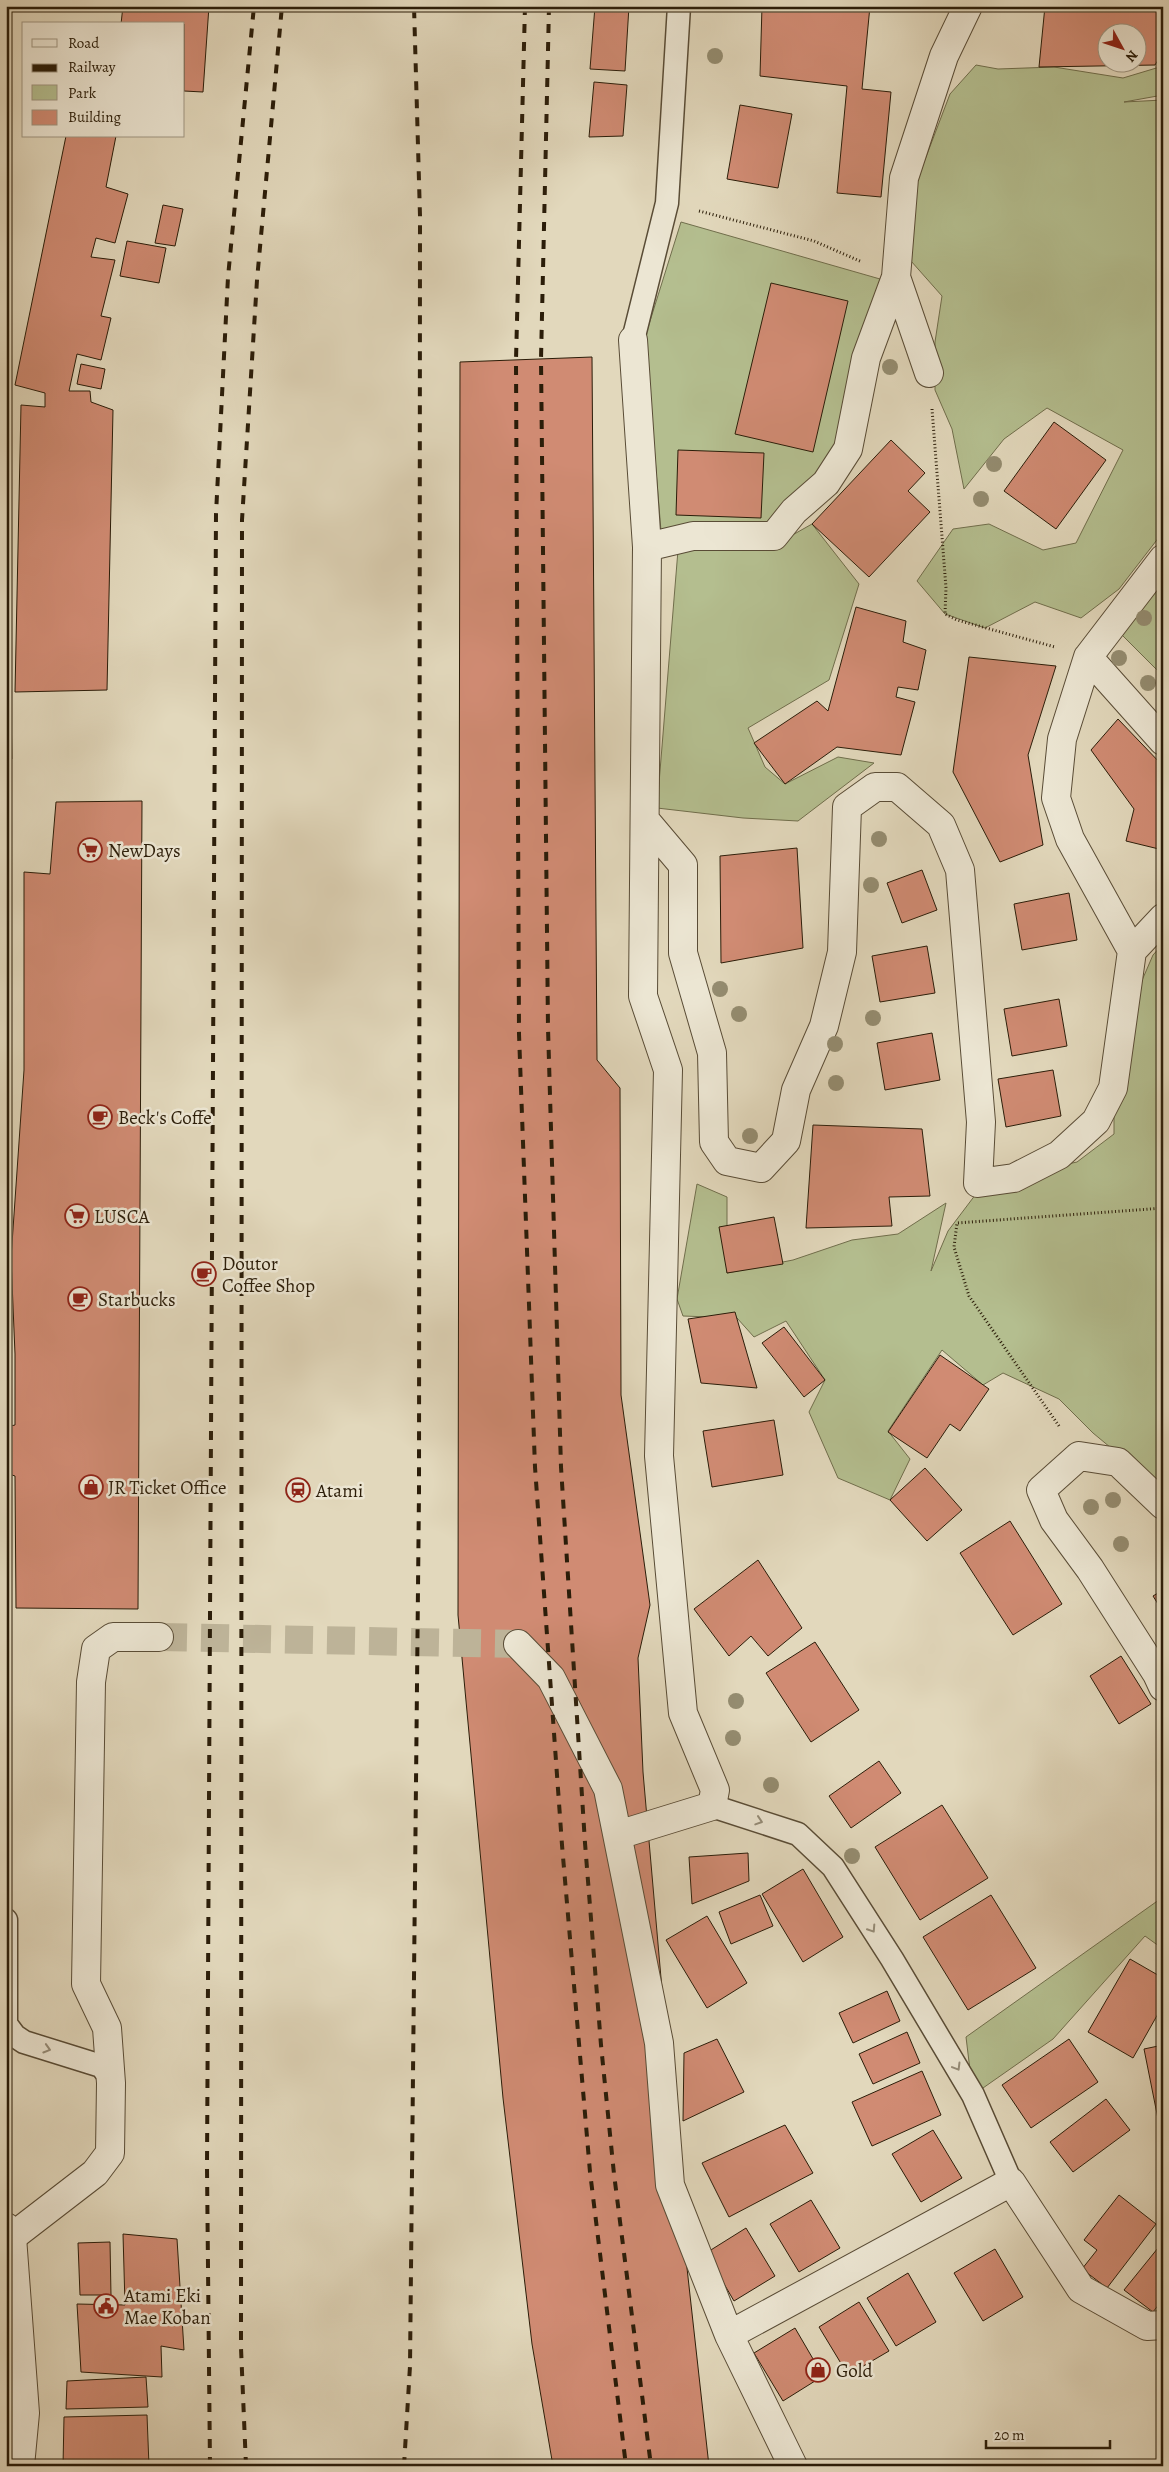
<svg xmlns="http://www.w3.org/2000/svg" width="1169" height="2472" viewBox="0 0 1169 2472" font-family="Alegreya,serif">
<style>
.green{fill:#b4be8f;stroke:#706e4c}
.building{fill:#d08b73;stroke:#2b1d09;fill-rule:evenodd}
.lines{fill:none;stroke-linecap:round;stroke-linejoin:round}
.minor-tunnel{stroke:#bdb398;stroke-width:28;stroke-dasharray:28 14;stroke-linecap:butt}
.service-casing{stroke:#594c36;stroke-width:25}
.minor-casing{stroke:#594c36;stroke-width:30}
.tertiary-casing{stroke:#594c36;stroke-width:30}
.path{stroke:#2b1d09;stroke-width:3;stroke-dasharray:1 2.5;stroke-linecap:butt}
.service{stroke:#ece6d3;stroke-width:22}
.minor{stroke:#ece6d3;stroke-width:28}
.tertiary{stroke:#ece6d3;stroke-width:28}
.rail{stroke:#2b1d09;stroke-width:4;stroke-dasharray:9 9;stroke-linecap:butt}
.tree{fill:#948c70}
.oneway{stroke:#958c78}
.labels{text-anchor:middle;stroke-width:5;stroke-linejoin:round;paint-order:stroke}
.poi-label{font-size:19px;fill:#2b1d09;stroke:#ece6d3;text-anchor:start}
</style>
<rect width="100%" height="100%" fill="#e2d8bc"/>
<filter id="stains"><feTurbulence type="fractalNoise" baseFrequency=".004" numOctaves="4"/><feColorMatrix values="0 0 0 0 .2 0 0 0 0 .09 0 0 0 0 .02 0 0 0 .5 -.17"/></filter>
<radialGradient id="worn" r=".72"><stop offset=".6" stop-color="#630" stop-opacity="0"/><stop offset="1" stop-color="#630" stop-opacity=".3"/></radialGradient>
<path class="green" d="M976 65 998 69 1054 67 1123 78 1163 66V95L1124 102 1163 100V532L1119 589 1081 618 1035 602 985 628 945 614 917 581 953 529 989 524 1043 550 1076 543 1123 450 1047 408 1004 439 964 489 952 429 935 390V342L942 296 911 261 913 191 950 94Z
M681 222 887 281 848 449 774 536 662 543 645 337Z
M812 524 859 584 829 680 748 728 765 767 785 784 838 757 874 763 798 821 743 818 657 808 678 550 773 546Z
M1163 571V676L1118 631Z
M1163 944V1491L1093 1433 1059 1399 1003 1373 983 1385 942 1350 888 1431 910 1459 890 1500 838 1478 809 1412 825 1380 786 1321 754 1337 737 1318 683 1316 677 1299 697 1184 727 1197V1273L793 1260 852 1240 898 1234 946 1203 931 1271 948 1231 985 1182 1077 1162 1114 1134V1112L1140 985 1153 955Z
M1163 1897V1949L1145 1936 1053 2039 973 2095 966 2037Z"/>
<path class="building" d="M6 6H9L7 51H6Z
M123 6H209L203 92 184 91V24H121Z
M595 6H629L625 71 590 69Z
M762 6H870L862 89 891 92 881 197 837 193 847 86 760 76Z
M1045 6H1163V52L1155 65 1039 67ZM1106 32H1136V62H1106Z
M594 82 627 85 623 136 589 137Z
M740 105 792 114 778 188 727 179Z
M66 136H116L106 187 128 194 115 243 96 238 91 257 115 260 101 316 111 318 101 360 77 354 69 391H90L91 402 113 410 107 690 15 692 21 405 45 407V393L15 385Z
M163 205 183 209 175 246 155 243Z
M127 241 166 248 159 283 120 276Z
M771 283 848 301 813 452 735 434Z
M592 357 597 1060 620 1088 621 1395 650 1605 638 1658 643 1772 684 2241 709 2466H553L532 2344 503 2098 458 1615 460 362Z
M81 364 105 369 101 389 77 384Z
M1054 422 1106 460 1056 529 1004 491Z
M891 440 925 473 908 491 930 512 869 577 812 524Z
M678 450 764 453 761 518 676 515Z
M856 607 906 621 903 642 926 650 918 690 898 687 896 697 915 702 901 755 837 747 785 784 754 743 817 701 828 711Z
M969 657 1056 666 1028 755 1043 845 1000 862 953 772Z
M6 711H11L12 759H6Z
M1118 719 1163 766V850L1126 841 1134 809 1091 750Z
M142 801 138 1609 16 1608 15 1476 6 1473V1427L15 1425V1354L11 1258 24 1070V872L50 874 56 802Z
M797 848 803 948 721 963 720 856Z
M922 870 937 910 902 923 887 883Z
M1069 893 1077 940 1022 950 1014 904Z
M927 946 935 993 880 1002 872 956Z
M1059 999 1067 1046 1012 1056 1004 1009Z
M932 1033 940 1080 885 1090 877 1043Z
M1053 1070 1061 1116 1006 1127 998 1079Z
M813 1125 922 1129 930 1196 889 1197 892 1226 806 1228Z
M774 1217 783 1264 727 1273 719 1227Z
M735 1312 757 1388 701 1383 688 1319Z
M784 1327 825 1380 804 1397 762 1343Z
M940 1355 989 1389 960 1431 950 1424 927 1458 888 1432Z
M774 1420 783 1475 712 1487 703 1431Z
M925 1468 962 1510 927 1541 890 1500Z
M1010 1521 1062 1604 1013 1635 960 1553Z
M758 1560 802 1628 768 1656 751 1636 729 1656 694 1609Z
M1163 1590V1612L1153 1596Z
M815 1642 859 1710 811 1742 766 1673Z
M1121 1656 1151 1704 1119 1724 1090 1676Z
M879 1761 901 1793 851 1828 829 1796Z
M942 1805 988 1878 920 1920 875 1847Z
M748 1853 749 1881 692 1904 689 1857Z
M803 1869 843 1937 803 1962 762 1894Z
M760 1895 773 1926 731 1944 719 1912Z
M991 1895 1036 1968 968 2010 923 1937Z
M707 1916 747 1983 707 2008 666 1940Z
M1130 1959 1163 1978V2005L1133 2058 1088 2032Z
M887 1991 900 2021 853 2043 839 2013Z
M907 2032 920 2063 873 2084 859 2054Z
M717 2039 744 2092 683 2121 684 2053Z
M1069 2039 1098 2082 1031 2128 1002 2085Z
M1163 2045V2144L1144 2049Z
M922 2071 941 2115 872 2146 852 2102Z
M1106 2099 1130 2130 1073 2172 1050 2142Z
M785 2125 813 2173 729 2217 702 2163Z
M933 2130 962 2178 921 2202 892 2154Z
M1119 2195 1156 2224 1107 2288 1082 2269 1097 2250 1084 2240Z
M811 2200 840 2248 799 2272 770 2224Z
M746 2228 775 2276 734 2301 706 2253Z
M123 2234 177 2239 184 2350 161 2346 162 2377 81 2372 77 2304 125 2305Z
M110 2242 111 2295H80L78 2243Z
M1158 2248 1163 2251V2299L1153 2312 1124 2290Z
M995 2249 1023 2297 983 2321 954 2273Z
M908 2273 936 2322 896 2346 867 2298Z
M859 2302 889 2351 848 2375 819 2327Z
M795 2328 823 2376 783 2401 754 2353Z
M146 2377 148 2407 66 2409 67 2381Z
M147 2415 149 2466H63L64 2417Z"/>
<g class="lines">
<path class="minor-tunnel" d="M159 1637 518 1644"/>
<g class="service-casing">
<path id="service" d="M633 340 667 203 679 6
M712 1806 798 1834 833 1867 892 1959 973 2095 1011 2182
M6 1920V2028
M6 2024 15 2036 24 2042 101 2066 109 2076 111 2083"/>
</g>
<g class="minor-casing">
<path id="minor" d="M896 277 904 178 944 56 968 6
M647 547 693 536H774L794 511 826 483 848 449 866 358 896 277 929 373
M1088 657 1163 741
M645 820 683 865V953L712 1053 714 1142 727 1161 761 1168 786 1141 796 1090 824 1026 842 952 847 807 875 787H897L941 825 960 870 981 1122 978 1183 1014 1178 1059 1155 1096 1121 1113 1088 1132 951 1163 918
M1132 951 1070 839 1056 798 1062 739 1088 657 1163 559
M1163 1505 1118 1462 1079 1456 1041 1490 1054 1520 1090 1569 1157 1674 1163 1687
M518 1644 551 1678 608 1789 659 2043 670 2185 729 2335 793 2466
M618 1835 712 1806 715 1790 683 1713 659 1456 668 1070 643 996 647 547 633 340
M12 2237 95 2173 110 2153 111 2083 107 2028 86 1984 91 1682 96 1649 113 1637H159
M729 2335 1011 2182 1081 2289 1147 2326 1163 2325"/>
</g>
<g class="tertiary-casing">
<path id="tertiary" d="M6 2227 12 2237 25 2413 20 2466"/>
</g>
<path class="path" d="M699 211 814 241 862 262
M932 409 946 588 945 614 957 620 1055 647
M1059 1426 969 1296 954 1247 957 1223 1163 1208"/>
<use href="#service" class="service"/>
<use href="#minor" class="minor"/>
<use href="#tertiary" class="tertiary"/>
<path class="rail" d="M525 6 516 360 519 1034 535 1467 562 1845 590 2172 626 2466
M549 6 541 359 548 1028 561 1467 585 1843 601 2045 614 2174 651 2466
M210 2466 207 2167 216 514 228 277 254 6
M246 2466 241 2348 242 520 257 280 282 6
M404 2466 410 2366 419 1491 420 216 414 6"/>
</g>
<g class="tree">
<circle cx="715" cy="56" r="8"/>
<circle cx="890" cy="367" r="8"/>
<circle cx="994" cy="464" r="8"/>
<circle cx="981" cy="499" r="8"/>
<circle cx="1144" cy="618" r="8"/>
<circle cx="1119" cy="658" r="8"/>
<circle cx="1148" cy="683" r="8"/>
<circle cx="879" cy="839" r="8"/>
<circle cx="871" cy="885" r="8"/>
<circle cx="720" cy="989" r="8"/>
<circle cx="739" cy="1014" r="8"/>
<circle cx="873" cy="1018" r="8"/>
<circle cx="835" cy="1044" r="8"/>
<circle cx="836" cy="1083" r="8"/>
<circle cx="750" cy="1136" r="8"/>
<circle cx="1113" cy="1500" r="8"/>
<circle cx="1091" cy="1507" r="8"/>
<circle cx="1121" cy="1544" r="8"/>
<circle cx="736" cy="1701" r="8"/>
<circle cx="733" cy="1738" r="8"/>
<circle cx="771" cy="1785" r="8"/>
<circle cx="852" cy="1856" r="8"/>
</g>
<defs><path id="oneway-chevron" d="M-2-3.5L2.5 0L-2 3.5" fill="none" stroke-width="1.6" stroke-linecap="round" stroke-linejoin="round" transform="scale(1.25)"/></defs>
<g class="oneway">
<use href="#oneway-chevron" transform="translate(759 1821) rotate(18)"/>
<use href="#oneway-chevron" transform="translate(872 1929) rotate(57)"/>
<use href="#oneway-chevron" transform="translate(47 2049) rotate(17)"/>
<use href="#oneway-chevron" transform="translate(957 2067) rotate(59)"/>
</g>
<defs>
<g id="supermarket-ring" transform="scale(1.25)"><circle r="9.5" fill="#ece6d3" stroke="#8f2418" stroke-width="1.5"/><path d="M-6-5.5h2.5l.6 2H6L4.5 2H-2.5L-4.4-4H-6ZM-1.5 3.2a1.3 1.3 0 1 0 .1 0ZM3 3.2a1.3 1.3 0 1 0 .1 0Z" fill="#8f2418"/></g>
<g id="cafe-ring" transform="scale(1.25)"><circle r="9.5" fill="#ece6d3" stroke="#8f2418" stroke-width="1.5"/><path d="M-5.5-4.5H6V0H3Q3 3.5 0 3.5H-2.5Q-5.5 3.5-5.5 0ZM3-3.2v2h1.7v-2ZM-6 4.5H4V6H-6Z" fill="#8f2418"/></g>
<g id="shop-ring" transform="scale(1.25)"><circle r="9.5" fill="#ece6d3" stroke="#8f2418" stroke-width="1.5"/><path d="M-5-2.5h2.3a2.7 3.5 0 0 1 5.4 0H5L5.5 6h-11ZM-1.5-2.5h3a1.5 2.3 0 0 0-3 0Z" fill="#8f2418"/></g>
<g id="station-ring" transform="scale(1.25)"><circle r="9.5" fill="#ece6d3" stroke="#8f2418" stroke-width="1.5"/><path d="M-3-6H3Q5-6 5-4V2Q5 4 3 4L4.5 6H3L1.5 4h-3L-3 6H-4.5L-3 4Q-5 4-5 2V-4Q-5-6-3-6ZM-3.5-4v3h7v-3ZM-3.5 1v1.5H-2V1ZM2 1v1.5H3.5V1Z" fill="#8f2418"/></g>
<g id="civic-ring" transform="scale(1.25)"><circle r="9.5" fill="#ece6d3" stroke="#8f2418" stroke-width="1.5"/><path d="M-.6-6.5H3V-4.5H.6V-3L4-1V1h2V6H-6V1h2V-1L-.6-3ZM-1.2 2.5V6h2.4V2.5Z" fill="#8f2418"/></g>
</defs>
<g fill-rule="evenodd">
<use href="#supermarket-ring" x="90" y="850"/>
<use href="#cafe-ring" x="100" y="1117"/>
<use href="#supermarket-ring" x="77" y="1216"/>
<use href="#cafe-ring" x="204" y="1274"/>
<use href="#cafe-ring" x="80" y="1299"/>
<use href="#shop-ring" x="91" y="1487"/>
<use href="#station-ring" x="298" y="1490"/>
<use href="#civic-ring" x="106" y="2306"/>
<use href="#shop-ring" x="818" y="2370"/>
</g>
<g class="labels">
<g class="poi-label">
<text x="108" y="857">NewDays</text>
<text x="118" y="1124">Beck's Coffe</text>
<text x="94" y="1223">LUSCA</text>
<text x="222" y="1270">Doutor<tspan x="222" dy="22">Coffee Shop</tspan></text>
<text x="98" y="1306">Starbucks</text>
<text x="108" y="1494">JR Ticket Office</text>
<text x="316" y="1497">Atami</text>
<text x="124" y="2302">Atami Eki<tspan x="124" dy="22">Mae Koban</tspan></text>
<text x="836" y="2377">Gold</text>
</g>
</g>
<rect width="1169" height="2472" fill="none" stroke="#e2d8bc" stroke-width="25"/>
<rect x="8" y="8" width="1154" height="2457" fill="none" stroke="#2b1d09" stroke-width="2.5"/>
<rect x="12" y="12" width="1144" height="2447" fill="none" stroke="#2b1d09"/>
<rect x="22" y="22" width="162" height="115" fill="#ece6d3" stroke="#9f9682"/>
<rect x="32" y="39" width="25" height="8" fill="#ece6d3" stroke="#9f9682"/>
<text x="68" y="48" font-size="15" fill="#2b1d09">Road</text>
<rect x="32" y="64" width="25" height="8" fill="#2b1d09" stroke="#9f9682"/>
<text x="68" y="72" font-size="15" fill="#2b1d09">Railway</text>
<rect x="32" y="85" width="25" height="15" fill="#b4be8f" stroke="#9f9682"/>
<text x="68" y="98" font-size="15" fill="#2b1d09">Park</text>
<rect x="32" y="110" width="25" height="15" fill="#d08b73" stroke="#9f9682"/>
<text x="68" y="122" font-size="15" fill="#2b1d09">Building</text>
<g transform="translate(1122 48) rotate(130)"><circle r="24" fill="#ece6d3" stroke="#9f9682"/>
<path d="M0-4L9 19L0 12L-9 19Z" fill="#8f2418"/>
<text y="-8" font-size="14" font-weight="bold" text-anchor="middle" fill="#2b1d09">N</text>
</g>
<path d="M986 2440v8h124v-8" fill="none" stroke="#2b1d09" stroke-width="2.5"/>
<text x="994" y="2440" font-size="15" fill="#2b1d09" stroke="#ece6d3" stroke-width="4" paint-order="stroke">20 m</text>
<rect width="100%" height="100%" filter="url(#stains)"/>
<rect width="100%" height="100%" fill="url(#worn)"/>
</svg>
